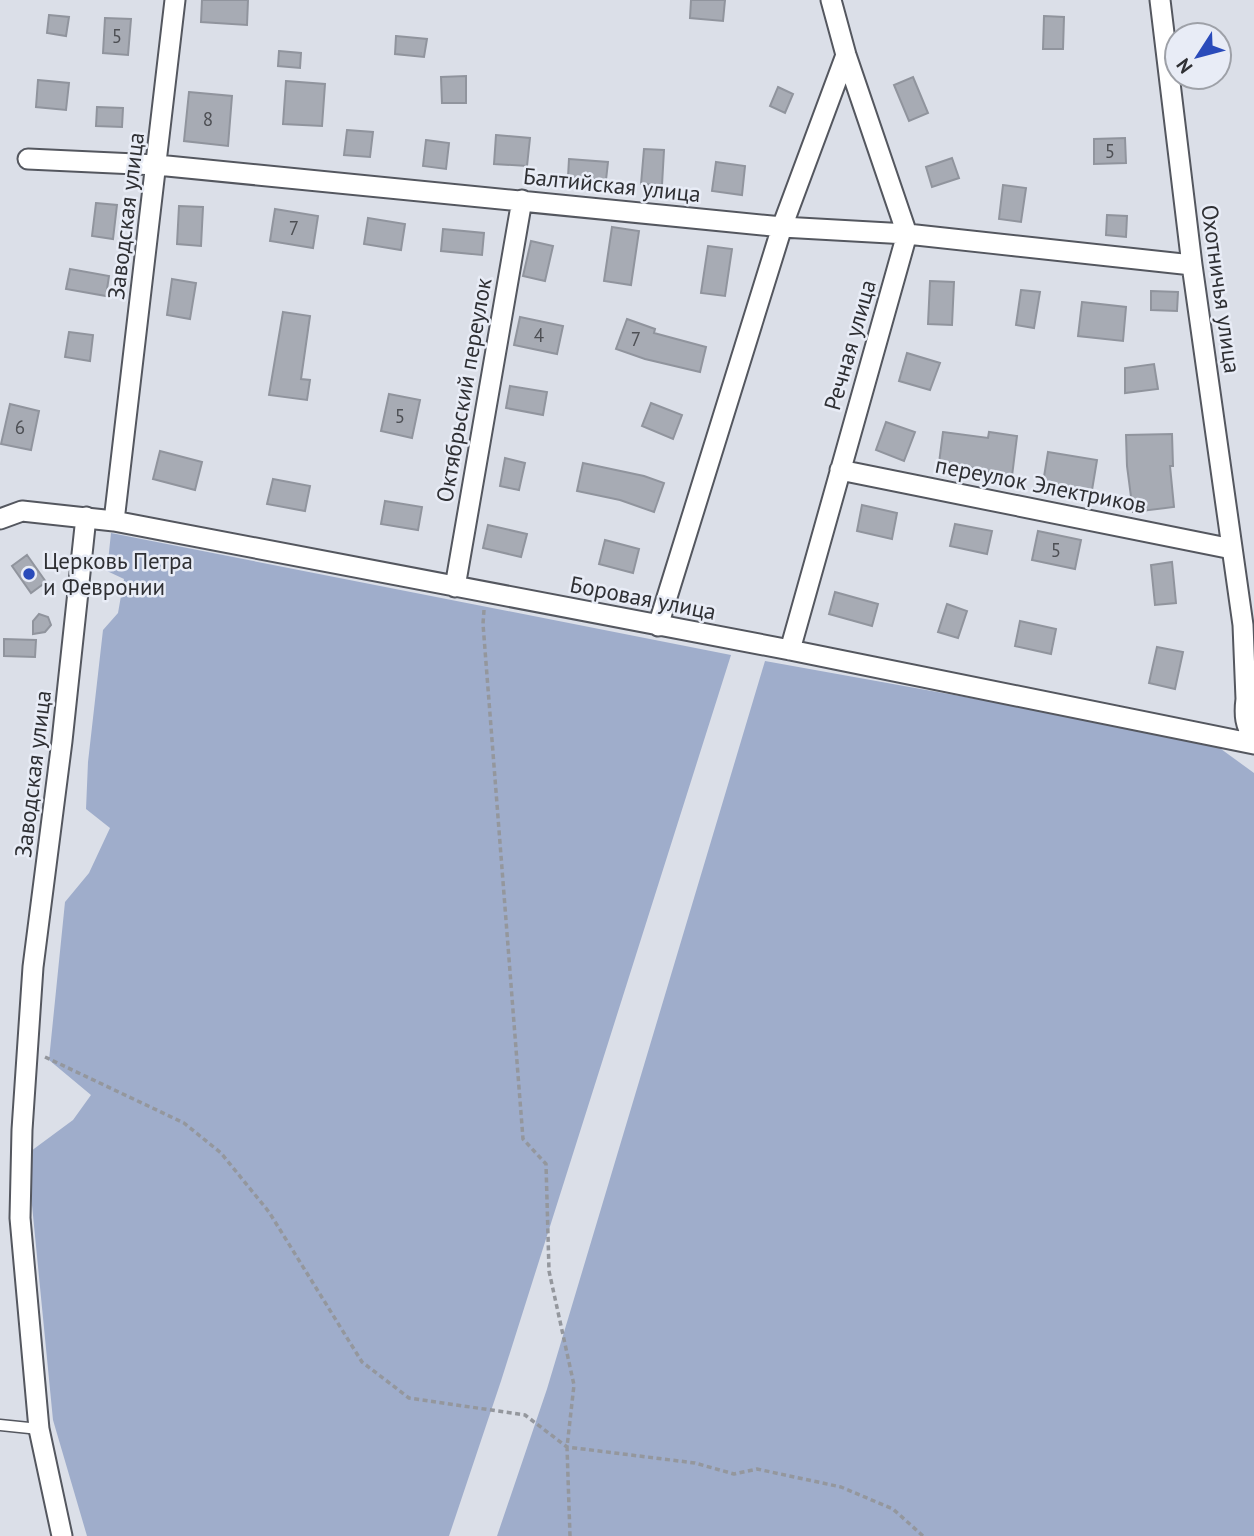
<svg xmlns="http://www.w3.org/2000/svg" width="1254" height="1536" viewBox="0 0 1254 1536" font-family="'PT Sans',sans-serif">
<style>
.forest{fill:#9fadcb}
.building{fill:#a7abb4;stroke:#90949d;stroke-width:2}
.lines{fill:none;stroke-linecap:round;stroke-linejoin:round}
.lane-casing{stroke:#54575f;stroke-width:13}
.street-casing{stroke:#54575f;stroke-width:23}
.path{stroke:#94979d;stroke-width:3.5;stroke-dasharray:5 3.5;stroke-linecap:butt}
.lane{stroke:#fff;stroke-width:10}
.street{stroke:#fff;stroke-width:19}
.poi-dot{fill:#2a4bba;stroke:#e8ecf6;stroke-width:2.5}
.labels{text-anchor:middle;stroke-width:5;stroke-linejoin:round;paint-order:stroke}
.number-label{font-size:19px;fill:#4d4f54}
.street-label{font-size:23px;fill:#2f3034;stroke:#e8ecf6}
.poi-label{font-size:23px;fill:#2f3034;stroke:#e8ecf6;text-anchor:start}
</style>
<rect width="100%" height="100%" fill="#dbdfe8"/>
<path class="forest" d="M111 533 731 655 501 1381 449 1536H87L53 1420 27 1154 73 1120 91 1095 49 1060 65 902 89 873 110 828 86 809 88 762 103 630 118 613 124 579 107 571Z
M765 661 1210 741 1254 773V1536H497L547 1389Z"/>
<path class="building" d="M202 0H248L247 25 201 22Z
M691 0H725L723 21 690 18Z
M49 15 69 17 66 36 47 33Z
M1044 16 1064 17 1063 49H1043Z
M105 18 131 19 128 55 103 53Z
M396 36 427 39 424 57 395 54Z
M279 51 301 53 300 68 278 66Z
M466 76V103H442L441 77Z
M913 77 928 113 909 121 894 85Z
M38 80 69 83 66 110 36 107Z
M286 81 325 84 322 126 283 124Z
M778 87 793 94 785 113 770 106Z
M189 92 232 96 228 146 184 141Z
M97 107 123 108 122 127 96 126Z
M347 130 373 132 370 157 344 155Z
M496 135 530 138 527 166 494 164Z
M1125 138 1126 163 1094 164V139Z
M426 140 449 143 446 169 423 166Z
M644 149 664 150 662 185 641 184Z
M952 158 959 178 932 187 926 167Z
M569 159 608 162 606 180 568 177Z
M716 162 745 166 742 195 712 191Z
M1003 185 1026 188 1021 222 999 219Z
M96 203 117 205 113 239 92 236Z
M179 206 203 207 201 246 177 244Z
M275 209 318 216 313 248 270 241Z
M1107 215 1127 216 1126 237 1106 235Z
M368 218 405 224 401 250 364 244Z
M612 227 639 231 631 285 604 281Z
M443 229 484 233 482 255 441 251Z
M531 241 553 246 545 281 523 276Z
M708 246 732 249 725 296 701 293Z
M70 269 109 276 106 296 66 289Z
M172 279 196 283 190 319 167 315Z
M930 281 954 282 952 325 928 324Z
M1021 290 1040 292 1034 328 1016 325Z
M1151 291 1178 292 1177 311 1151 310Z
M1082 302 1126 307 1123 341 1078 336Z
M283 312 310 316 301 379 310 380 307 400 269 395Z
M520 317 563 326 557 354 514 345Z
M627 319 655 329 654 333 706 347 700 372 645 359 616 349Z
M69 332 93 335 90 361 65 357Z
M907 353 940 363 930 390 899 381Z
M1154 364 1158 389 1125 393V368Z
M510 386 547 392 543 415 506 408Z
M389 394 420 400 412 438 381 431Z
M651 403 682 415 673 439 642 426Z
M10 404 39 411 31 450 1 444Z
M886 422 915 432 904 461 876 450Z
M943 432 988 438 989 432 1017 436 1012 476 983 471V469L939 463Z
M1172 434 1173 466H1170L1174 507 1133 512 1127 466 1126 435Z
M160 451 202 462 195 490 153 479Z
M1048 452 1097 460 1092 490 1043 483Z
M505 458 525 463 519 490 500 486Z
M583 463 644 476 664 483 654 512 620 500 577 491Z
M273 479 310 486 305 511 267 504Z
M385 501 422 507 418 530 381 524Z
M862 505 897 513 892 539 857 531Z
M955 524 992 531 987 554 950 546Z
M488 525 527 534 521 557 483 548Z
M1038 531 1081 540 1075 569 1032 560Z
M605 540 639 549 633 573 599 564Z
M27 555 46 582 31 593 12 566Z
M1172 562 1176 603 1155 605 1151 565Z
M835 592 878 604 872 626 829 614Z
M947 604 967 611 958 638 938 632Z
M39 614 48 617 51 625 45 632 33 634V621Z
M1020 621 1056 629 1051 654 1015 646Z
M4 639 36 640 35 657 4 656Z
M1157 647 1183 652 1175 689 1149 683Z"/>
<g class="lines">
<g class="lane-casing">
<path id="lane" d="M0 1425 39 1429"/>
</g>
<g class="street-casing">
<path id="street" d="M1160 0 1192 265 1243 625 1246 699
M28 159 157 165 782 227 907 234 1192 265
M840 470 1232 549
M0 519 22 511 114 521 790 650 1254 744
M114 521 175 0
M455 587 522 200
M658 626 782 227 846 55
M790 650 907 234 846 55 831 0
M1254 692 1246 699C1244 715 1245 726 1254 738
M62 1536 39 1429 20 1218 22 1130 33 967 62 741 86 517"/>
</g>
<path class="path" d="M484 610 483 624 523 1139 546 1164 549 1271 574 1385 567 1447 570 1536
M45 1057 184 1123 221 1153 269 1212 362 1362 409 1398 525 1415 567 1447 695 1463 734 1474 757 1469 841 1487 893 1509 923 1536"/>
<use href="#lane" class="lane"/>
<use href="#street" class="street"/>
</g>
<circle class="poi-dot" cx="29" cy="574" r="7"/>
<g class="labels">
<g class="number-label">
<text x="117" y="43">5</text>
<text x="208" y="126">8</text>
<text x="1110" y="158">5</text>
<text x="294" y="235">7</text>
<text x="539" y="342">4</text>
<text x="636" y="346">7</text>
<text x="400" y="423">5</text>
<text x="20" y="434">6</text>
<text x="1056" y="557">5</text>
</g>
<g class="street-label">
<text transform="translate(612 185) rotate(6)" y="8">Балтийская улица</text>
<text transform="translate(126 216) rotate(-83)" y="8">Заводская улица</text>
<text transform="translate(1221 289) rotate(82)" y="8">Охотничья улица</text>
<text transform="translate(850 345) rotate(-74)" y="8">Речная улица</text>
<text transform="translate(464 390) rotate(-80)" y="8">Октябрьский переулок</text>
<text transform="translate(1041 485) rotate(11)" y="8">переулок Электриков</text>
<text transform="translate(643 598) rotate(11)" y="8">Боровая улица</text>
<text transform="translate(33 774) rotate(-83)" y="8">Заводская улица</text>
</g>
<g class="poi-label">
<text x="43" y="569">Церковь Петра<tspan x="43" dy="26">и Февронии</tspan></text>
</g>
</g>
<g transform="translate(1198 56) rotate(234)"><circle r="33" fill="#e8ecf6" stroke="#9ea1a8" stroke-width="2"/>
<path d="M0-5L12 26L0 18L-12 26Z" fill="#2a4bba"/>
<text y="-10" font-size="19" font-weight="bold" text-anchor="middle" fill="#2f3034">N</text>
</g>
</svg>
